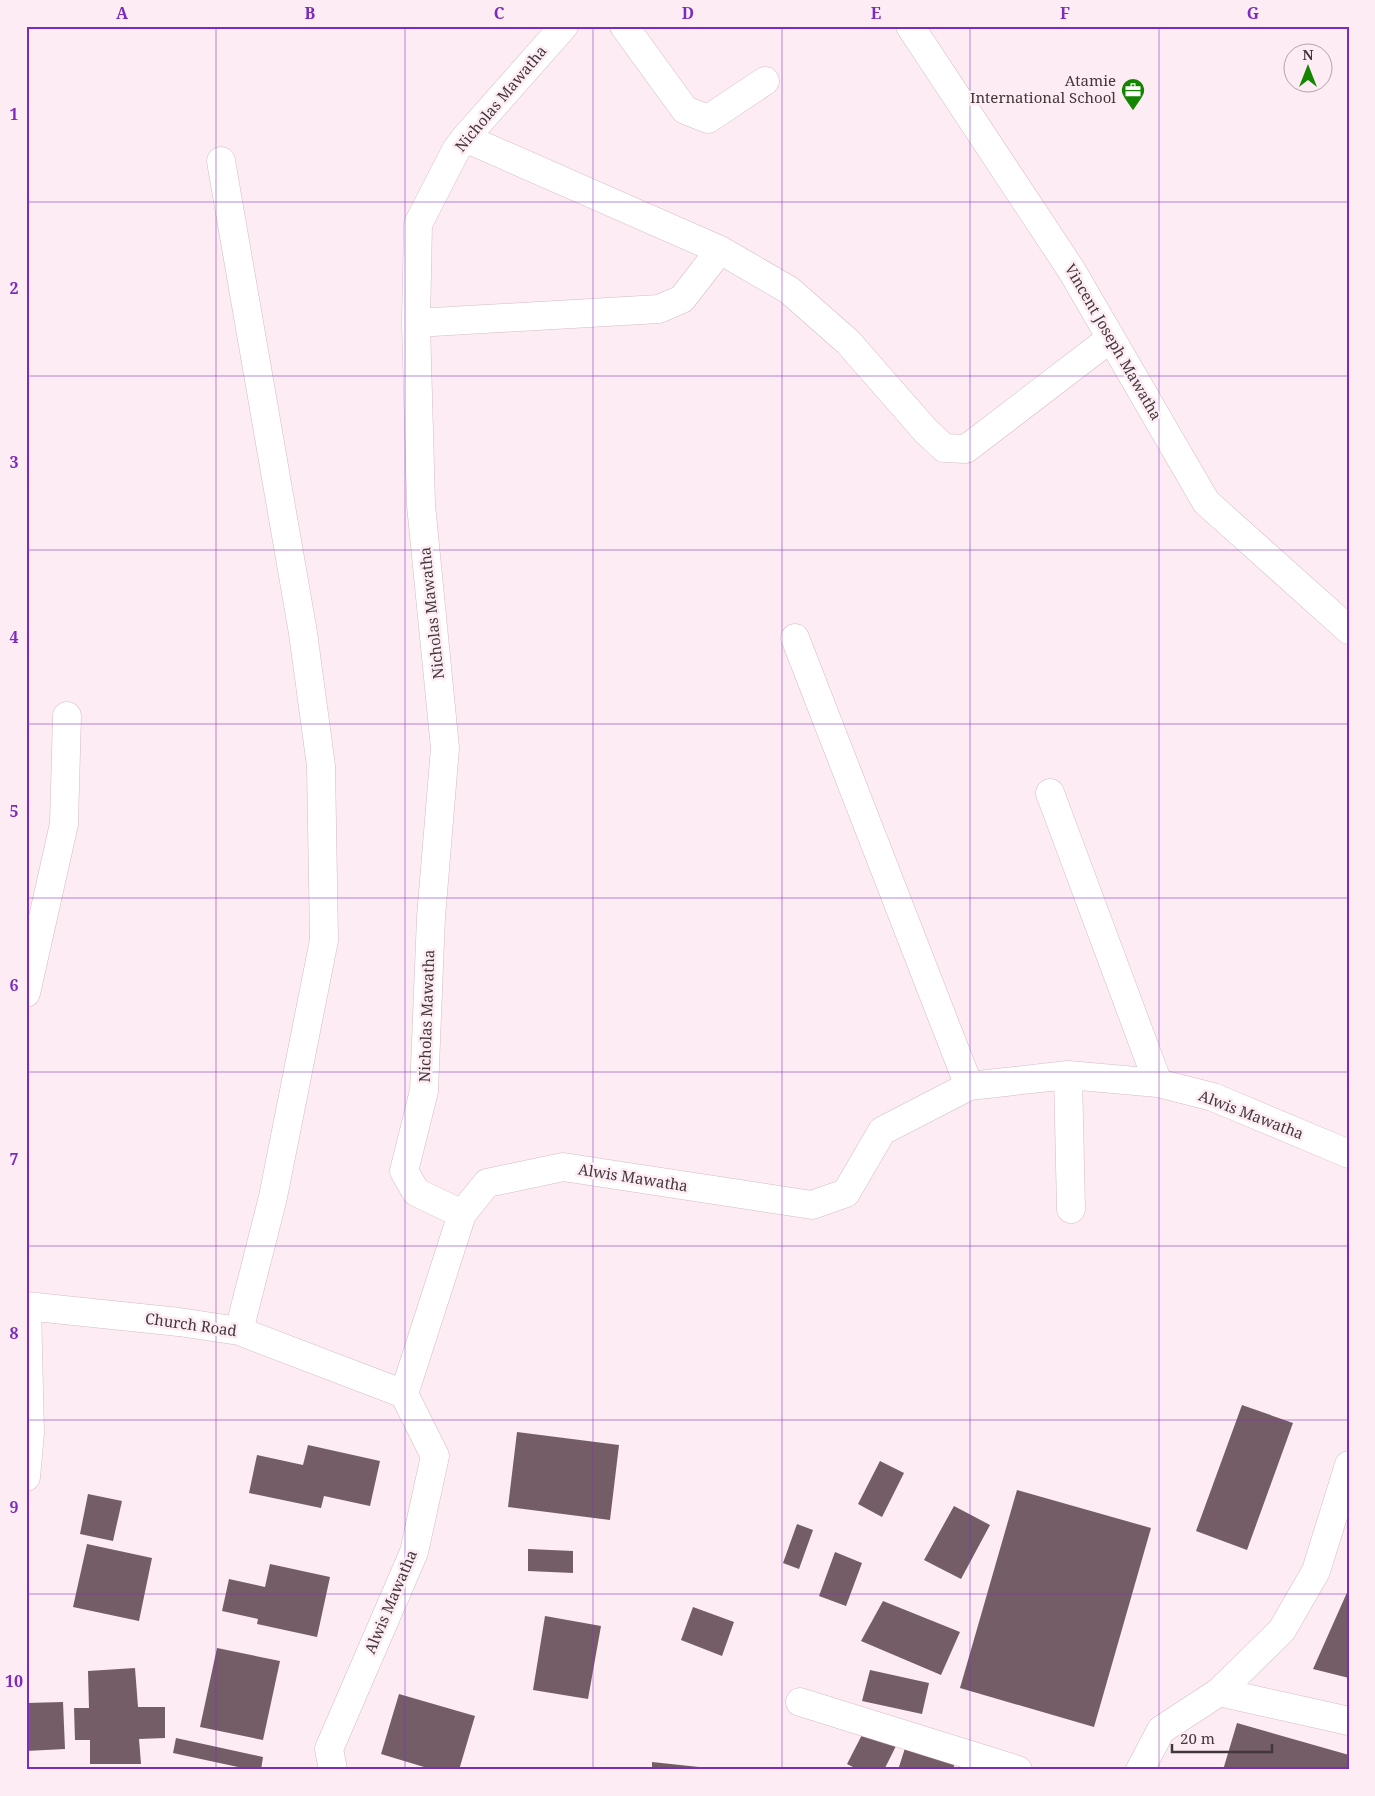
<svg xmlns="http://www.w3.org/2000/svg" width="1375" height="1796" viewBox="0 0 1375 1796" font-family="'Noto Serif',serif">
<style>
.building{fill:#745d67}
.lines{fill:none;stroke-linecap:round;stroke-linejoin:round}
.street-casing{stroke:#d5bbc5;stroke-width:29}
.secondary-casing{stroke:#d5bbc5;stroke-width:29}
.street{stroke:#fff;stroke-width:28}
.secondary{stroke:#fff;stroke-width:28}
.grid{fill:none;stroke:#7b2cbf;stroke-width:1;stroke-opacity:0.55}
.labels{text-anchor:middle;stroke-width:5;stroke-linejoin:round;paint-order:stroke}
.poi-label{font-size:15px;fill:#42373b;stroke:#fdecf3;text-anchor:end}
.street-label{font-size:15px;fill:#42373b;stroke:#fdecf3}
.neatline{fill:none;stroke:#7b2cbf;stroke-width:2}
.grid-label{font-size:16px;text-anchor:middle;font-weight:bold;fill:#7b2cbf}
</style>
<rect width="100%" height="100%" fill="#fdecf3"/>
<path class="building" d="M1242 1405 1293 1423 1247 1550 1196 1531Z
M517 1432 619 1445 610 1520 508 1507Z
M308 1445 380 1461 370 1506 324 1496 321 1508 249 1493 257 1455 303 1465Z
M880 1461 904 1473 882 1517 858 1504Z
M1017 1490 1151 1528 1094 1727 960 1688Z
M88 1494 122 1501 113 1541 80 1534Z
M954 1506 990 1525 961 1579 924 1560Z
M797 1524 813 1530 799 1569 783 1563Z
M87 1544 152 1558 139 1621 73 1607Z
M528 1549 573 1551V1573L528 1571Z
M835 1552 862 1563 846 1606 819 1596Z
M270 1564 330 1577 317 1637 257 1624 258 1619 222 1611 229 1579 265 1587Z
M1349 1588V1678L1313 1669Z
M883 1601 960 1632 941 1675 861 1641Z
M693 1607 734 1622 722 1656 681 1640Z
M545 1616 601 1626 588 1699 533 1690Z
M217 1648 280 1661 263 1740 200 1727Z
M135 1668 138 1707H165V1738L139 1739 141 1764H90V1740H75L74 1708H89L88 1671Z
M870 1670 929 1683 922 1714 862 1701Z
M399 1694 475 1716 459 1770H434L381 1754Z
M63 1702 65 1749 26 1751V1703Z
M1237 1723 1349 1755V1770H1223Z
M865 1729 897 1744 884 1770H859L847 1764Z
M176 1738 263 1757 261 1770H252L173 1753Z
M906 1745 955 1762 953 1770H898Z
M652 1762 699 1767V1770H652Z"/>
<g class="lines">
<g class="street-casing">
<path id="street" d="M624 26 685 110 708 119 765 81
M910 26 1072 271 1206 502 1349 630
M465 138 720 250 789 290 848 342 925 430 944 448 966 449 1111 338
M221 161 303 633 321 766 324 940 273 1197 239 1331
M416 323 659 309 682 299 720 250
M795 638 969 1086
M1050 793 1158 1083
M26 993 64 824 67 716
M1068 1075 1071 1209
M462 1214 416 1192 404 1171 424 1091 431 917 445 748 421 505 416 323 418 224 456 150 465 138 564 26
M26 1306 179 1322 239 1331 404 1394
M26 1477 30 1433 27 1306
M1219 1692 1349 1721
M800 1702 1018 1770
M333 1770 329 1749 414 1552 435 1456 404 1394 462 1214 487 1183 563 1167 812 1205 846 1193 882 1131 969 1086 1068 1075 1158 1083 1213 1097 1349 1154"/>
</g>
<g class="secondary-casing">
<path id="secondary" d="M1140 1770 1161 1730 1219 1692 1282 1630 1316 1571 1349 1465"/>
</g>
<use href="#street" class="street"/>
<use href="#secondary" class="secondary"/>
</g>
<path class="grid" d="M216 26V1770M405 26V1770M593 26V1770M782 26V1770M970 26V1770M1159 26V1770M26 202H1349M26 376H1349M26 550H1349M26 724H1349M26 898H1349M26 1072H1349M26 1246H1349M26 1420H1349M26 1594H1349"/>
<defs>
<g id="office-pin" transform="scale(1.25)"><path d="M0 17L-7.5 6A9.5 9.5 0 1 1 7.5 6Z" fill="#148500" stroke="#fdecf3"/><path d="M-6-3h4V-5.5h4V-3h4V5H-6ZM-1-4.5V-3h2v-1.5ZM-6 0V1H6V0Z" fill="#fff"/></g>
</defs>
<g fill-rule="evenodd">
<use href="#office-pin" x="1133" y="90"/>
</g>
<g class="labels">
<g class="poi-label">
<text x="1116" y="86">Atamie<tspan x="1116" dy="17">International School</tspan></text>
</g>
<g class="street-label">
<text transform="translate(501 99) rotate(-50)" y="5">Nicholas Mawatha</text>
<text transform="translate(1113 342) rotate(60)" y="5">Vincent Joseph Mawatha</text>
<text transform="translate(432 613) rotate(-96)" y="5">Nicholas Mawatha</text>
<text transform="translate(427 1016) rotate(-88)" y="5">Nicholas Mawatha</text>
<text transform="translate(1251 1115) rotate(21)" y="5">Alwis Mawatha</text>
<text transform="translate(633 1178) rotate(9)" y="5">Alwis Mawatha</text>
<text transform="translate(191 1325) rotate(8)" y="5">Church Road</text>
<text transform="translate(391 1602) rotate(-67)" y="5">Alwis Mawatha</text>
</g>
</g>
<rect width="1375" height="1796" fill="none" stroke="#fdecf3" stroke-width="55"/>
<g transform="translate(1308 68)"><circle r="24" fill="#fdecf3" stroke="#b2a4a9"/>
<path d="M0-4L9 19L0 12L-9 19Z" fill="#148500"/>
<text y="-8" font-size="14" font-weight="bold" text-anchor="middle" fill="#42373b">N</text>
</g>
<path d="M1172 1744v8h100v-8" fill="none" stroke="#42373b" stroke-width="2.5"/>
<text x="1180" y="1744" font-size="15" fill="#42373b" stroke="#fdecf3" stroke-width="4" paint-order="stroke">20 m</text>
<rect x="28" y="28" width="1320" height="1740" class="neatline"/>
<g class="grid-label">
<text x="122" y="19">A</text>
<text x="310" y="19">B</text>
<text x="499" y="19">C</text>
<text x="688" y="19">D</text>
<text x="876" y="19">E</text>
<text x="1065" y="19">F</text>
<text x="1253" y="19">G</text>
<text x="14" y="120">1</text>
<text x="14" y="294">2</text>
<text x="14" y="468">3</text>
<text x="14" y="643">4</text>
<text x="14" y="817">5</text>
<text x="14" y="991">6</text>
<text x="14" y="1165">7</text>
<text x="14" y="1339">8</text>
<text x="14" y="1513">9</text>
<text x="14" y="1687">10</text>
</g>
</svg>
